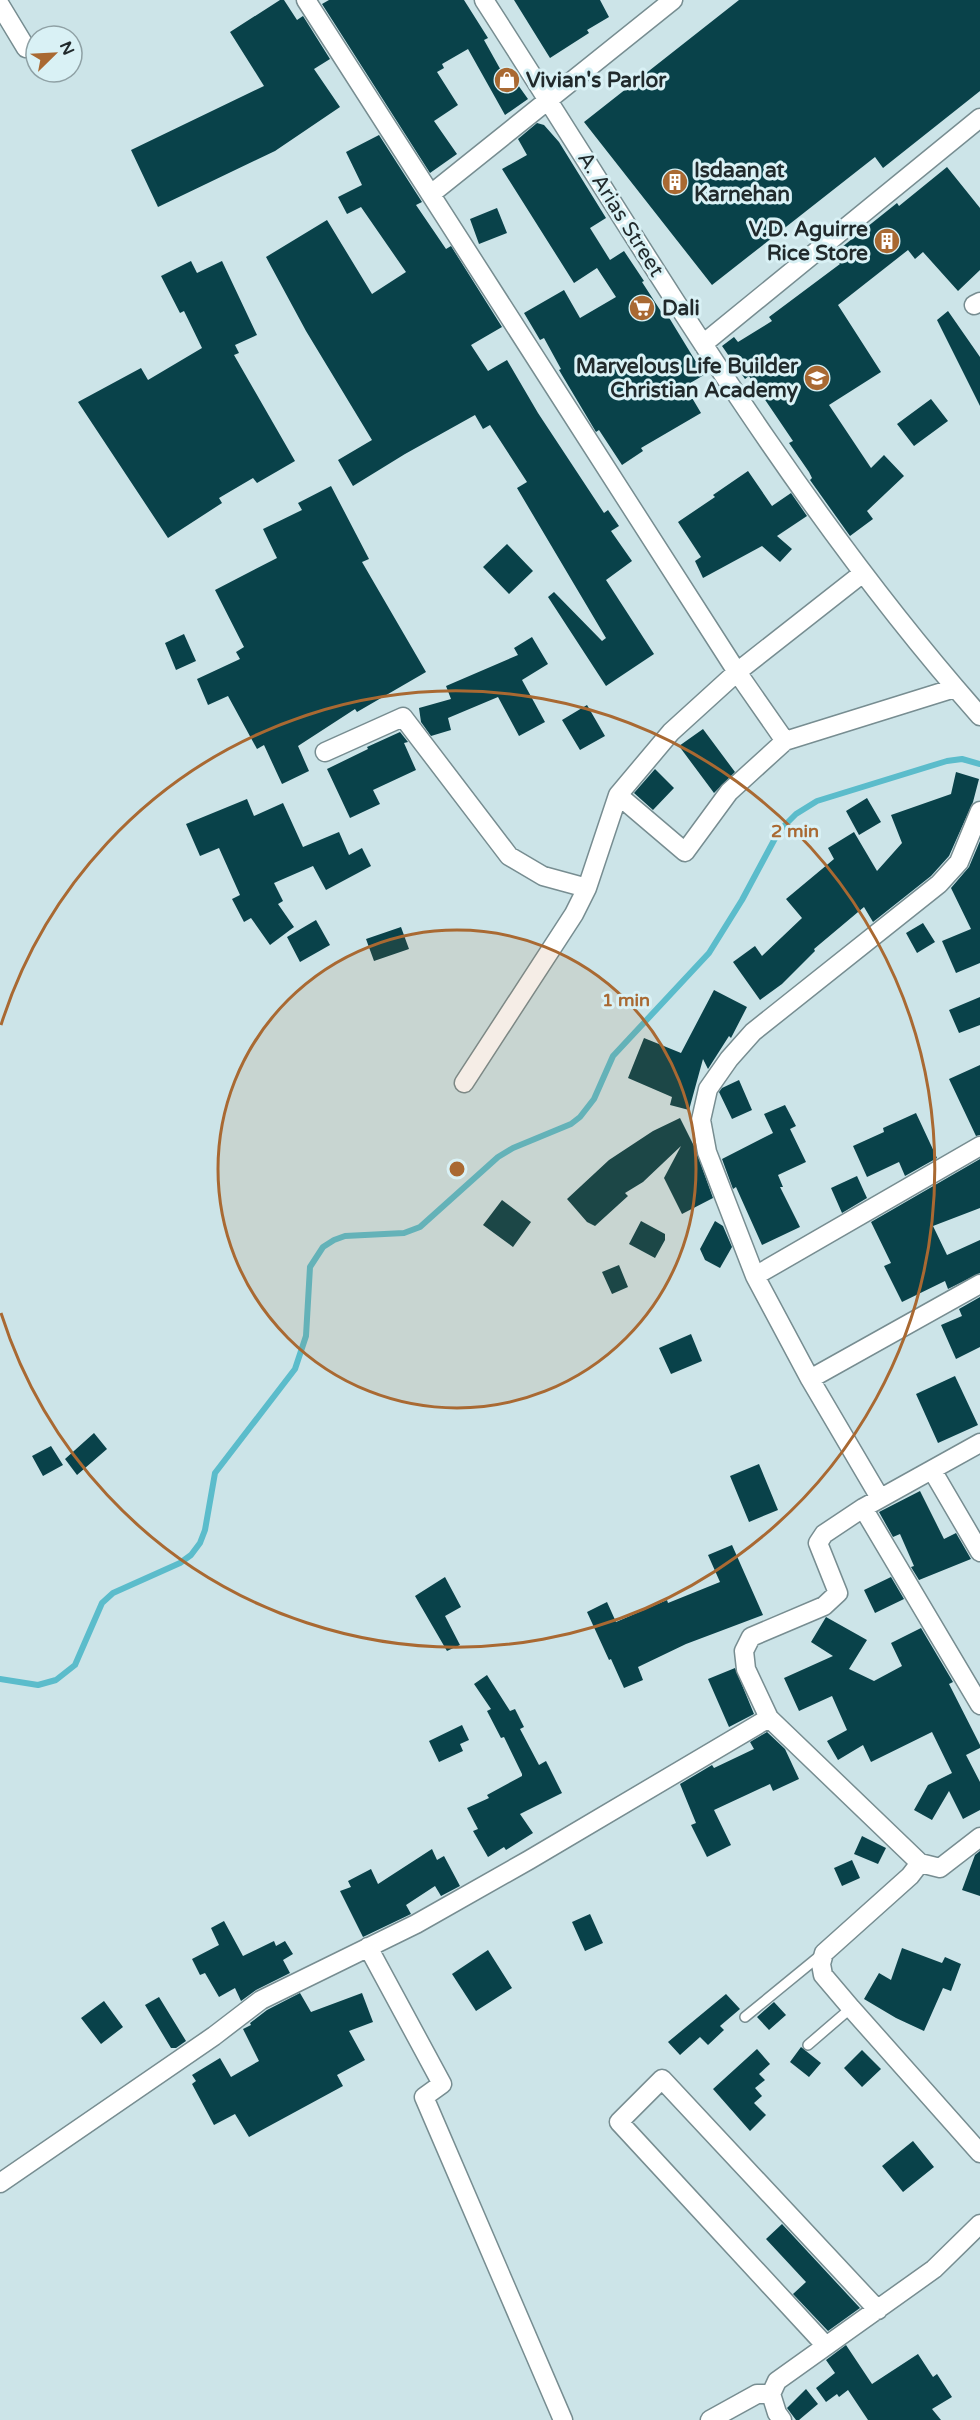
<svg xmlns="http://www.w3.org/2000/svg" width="980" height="2420" viewBox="0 0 980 2420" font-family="'Varela Round',sans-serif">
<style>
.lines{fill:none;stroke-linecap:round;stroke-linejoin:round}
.stream{stroke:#5bbccb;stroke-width:6}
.building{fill:#09424a}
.lane-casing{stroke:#778d91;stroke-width:12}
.street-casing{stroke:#778d91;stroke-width:21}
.lane{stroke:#fff;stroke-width:9}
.street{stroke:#fff;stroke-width:18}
.ring{fill:none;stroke:#a96932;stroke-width:3}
.labels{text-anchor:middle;stroke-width:6;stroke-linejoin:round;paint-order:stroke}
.poi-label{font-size:21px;font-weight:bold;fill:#212a2c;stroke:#d9f1f5;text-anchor:start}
.street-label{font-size:21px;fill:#212a2c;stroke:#d9f1f5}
.centre{fill:#a96932;stroke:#d9f1f5;stroke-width:3}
.ring-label{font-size:18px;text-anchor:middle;font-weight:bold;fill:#a96932;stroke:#d9f1f5;stroke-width:6;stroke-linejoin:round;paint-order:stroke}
</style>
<rect width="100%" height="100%" fill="#cce4e8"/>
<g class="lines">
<path class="stream" d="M0 1679 38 1685 56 1680 75 1665 102 1603 113 1593 180 1563 191 1555 200 1543 205 1530 215 1473 295 1369 306 1336 310 1267 323 1247 334 1240 345 1236 404 1233 420 1227 498 1157 513 1148 571 1124 580 1117 594 1099 613 1056 709 953 742 900 779 831 796 814 817 801 947 761 962 759 980 764"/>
</g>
<path class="building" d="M280 0H284L297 20 303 16 330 59 314 69 340 107 275 151 158 207 131 150 264 86 230 32Z
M329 0H464L488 38 484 40 503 74 508 71 528 99 505 115 468 49 442 64 444 68 437 72 458 105 434 121 457 154 430 173 322 4Z
M514 0H600L609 17 587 30 589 33 550 58Z
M739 0H980V91L883 168 875 157 712 285 584 122Z
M537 123 544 125 559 142 606 218 590 228 610 260 624 251 644 281 642 282 662 313 665 311 704 375 685 386 701 413 641 448 643 451 622 465 599 430 596 432 559 370 561 369 544 338 540 340 524 313 564 290 580 318 616 297 597 268 574 283 502 169 527 155 518 139Z
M379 135 422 202 416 205 446 249 451 246 502 327 471 345 488 371 507 360 538 413 604 513 608 510 619 526 611 531 632 561 606 580 654 654 606 686 548 597 554 592 602 641 606 638 517 488 527 482 490 425 483 429 475 415 405 454 353 486 338 460 372 440 306 331 266 257 327 220 372 294 406 272 361 207 347 214 338 197 362 185 346 152Z
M947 167 980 208V270L958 291 923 252 915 259 908 250 838 305 881 372 829 405 871 468 884 455 904 476 867 511 873 519 850 536 810 480 812 478 809 472 789 443 793 441 749 376 745 379 722 346 734 337 738 342 772 321 769 317 840 264 832 255 897 203 899 206Z
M497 208 507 233 479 244 470 219Z
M191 261 197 273 222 261 257 335 235 345 239 353 234 355 295 461 257 483 253 478 219 498 222 503 168 538 78 402 141 368 148 380 202 348 184 311 180 313 161 276Z
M948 311 980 357V406L937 320Z
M931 399 948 421 914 446 897 424Z
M748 471 772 506 791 493 807 516 777 536 792 549 780 562 762 546 703 578 695 561 701 557 678 522 715 497 713 495Z
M331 486 369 559 362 562 426 672 357 712 355 709 298 746 309 771 282 784 264 745 257 749 228 696 208 705 197 679 240 659 236 652 244 647 215 590 277 558 263 529 302 510 298 503Z
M507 544 533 571 509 594 483 567Z
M184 634 196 661 176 670 165 643Z
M532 637 548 664 522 680 545 722 519 736 498 697 448 718 451 730 431 736 421 722 419 708 451 699 446 686 518 655 514 648Z
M587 705 605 736 580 750 562 720Z
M703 729 735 772 714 793 679 746Z
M400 732 408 742 404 743 416 770 373 790 380 804 350 818 327 769 368 749 367 747Z
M655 769 674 788 653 810 634 793Z
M956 772 979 779 973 802 949 856 931 876 873 922 864 907 814 949 815 951 782 984 760 1000 733 962 755 946 762 956 802 918 786 899 834 859 828 848 854 832 877 871 902 843 891 815 951 794Z
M867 798 881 822 859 835 846 811Z
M247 799 254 816 283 803 303 847 339 832 349 855 362 848 371 866 326 890 313 866 274 883 283 901 278 904 294 927 270 945 251 918 244 922 232 899 240 895 219 848 200 856 186 824Z
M980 841V963L956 973 942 941 971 929 951 888 969 867Z
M316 920 330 945 300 962 287 937Z
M923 923 935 942 917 953 906 933Z
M401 927 409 949 374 961 366 939Z
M714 990 747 1007 731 1038 729 1036 708 1069 703 1059 689 1110 670 1105 672 1097 628 1078 644 1038 681 1053Z
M980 997V1025L959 1033 949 1010Z
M980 1065V1135L976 1136 949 1079Z
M739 1080 752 1110 732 1119 719 1092 722 1088Z
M785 1105 796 1126 790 1129 806 1162 778 1175 783 1187H780L800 1227 762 1245 736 1187 733 1189 722 1159 773 1133 764 1114Z
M916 1113 937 1158 905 1176 899 1162 867 1177 853 1146 884 1132 883 1128Z
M680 1118 695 1148 713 1198 682 1214 664 1178 681 1146 643 1182 625 1193 628 1196 595 1226 587 1222 567 1199 609 1160 653 1131Z
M980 1159V1208L933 1226 947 1255 980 1240V1273L948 1289 945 1281 902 1302 884 1266 891 1263 871 1222Z
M857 1176 867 1198 842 1213 831 1188Z
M502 1200 531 1222 513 1247 483 1225Z
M641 1221 665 1234V1240L655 1258 629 1244Z
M715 1221 723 1226 732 1247 720 1268 705 1260 700 1249Z
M619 1265 628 1287 612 1294 602 1272Z
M980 1297V1347L956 1359 941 1325 962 1316 959 1309Z
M691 1334 702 1361 671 1374 659 1348Z
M955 1376 978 1425 938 1443 916 1394Z
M94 1433 107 1449 77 1475 65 1459Z
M51 1446 63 1465 43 1476 32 1456Z
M759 1464 778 1510 749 1522 730 1476Z
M920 1491 944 1539 956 1533 971 1559 919 1580 911 1567 914 1566 900 1534 893 1537 879 1512Z
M732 1545 763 1615 686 1644 638 1667 643 1680 624 1688 611 1659 609 1660 587 1612 607 1602 616 1622 667 1600 668 1603 720 1582 708 1555Z
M445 1577 461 1607 445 1616 460 1645 447 1651 415 1596Z
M891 1577 904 1599 875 1613 864 1590Z
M826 1617 867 1640 849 1669 874 1681 902 1666 891 1643 921 1628 953 1682 949 1684 980 1745V1748L966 1755 980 1782V1810L963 1819 949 1791 932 1820 914 1810 928 1785 952 1773 932 1732 871 1762 863 1745 838 1760 827 1741 847 1730 832 1696 799 1711 784 1678 833 1656 811 1642Z
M735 1668 754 1714 729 1727 708 1679Z
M487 1675 510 1711 515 1709 524 1727 520 1729 539 1765 546 1761 562 1793 520 1814 533 1833 506 1850 504 1847 488 1857 473 1831 478 1829 467 1808 489 1798 487 1795 522 1776V1774L504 1737 501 1738 487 1711 491 1709 474 1684Z
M462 1725 469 1740 460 1744 463 1751 439 1762 429 1741Z
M767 1732 785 1749 799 1779 773 1791 770 1784 714 1810 731 1845 707 1857 691 1825 696 1823 680 1784 712 1765 714 1768 754 1749 750 1742Z
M862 1836 886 1848 878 1864 854 1854Z
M432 1849 437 1860 444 1856 460 1886 441 1896 435 1886 406 1905 411 1914 363 1937 340 1891 351 1887 348 1881 371 1869 378 1884Z
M980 1851V1896L962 1890 975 1855Z
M852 1860 860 1878 842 1886 834 1868Z
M590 1914 603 1943 585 1951 572 1922Z
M224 1921 243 1956 274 1941 276 1946 285 1941 293 1954 283 1960 290 1973 256 1990 241 2001 235 1988 219 1997 205 1973 200 1975 192 1959 219 1945 211 1928Z
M902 1948 942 1963 945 1957 961 1964 951 1991 943 1988 924 2031 896 2018 864 1999 879 1973 891 1980Z
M488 1950 512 1988 476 2011 452 1974Z
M300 1993 311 2012 362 1993 373 2022 349 2031 365 2060 337 2075 343 2086 249 2137 235 2114 214 2125 192 2084 196 2081 192 2075 220 2058 231 2077 259 2061 243 2029 251 2025 250 2023 267 2010Z
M726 1994 740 2009 720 2026 724 2030 708 2045 700 2037 680 2055 668 2042Z
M159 1997 186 2041 176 2048H171L145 2005Z
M104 2001 123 2027 101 2044 81 2018Z
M774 2002 786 2015 769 2030 757 2017Z
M801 2047 821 2063 809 2077 790 2062Z
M757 2049 770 2064 759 2074 765 2080 755 2088 762 2096 754 2103 766 2115 750 2131 713 2089Z
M862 2050 881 2069 862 2087 844 2068Z
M913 2141 934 2167 903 2192 882 2166Z
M782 2224 860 2308 828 2331 793 2294 806 2282 766 2239Z
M846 2345 872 2384 918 2354 933 2377 937 2374 952 2397 932 2409 941 2420H868L848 2390 839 2397 837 2394 826 2402 816 2388 835 2373 826 2360Z
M806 2389 818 2404 799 2420H796L787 2408Z"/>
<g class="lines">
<g class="lane-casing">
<path id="lane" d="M745 2017 822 1954
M808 2045 851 2008"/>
</g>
<g class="street-casing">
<path id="street" d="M306 0 737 672 785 741
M484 0C641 243 787 498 980 716
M0 5 26 48
M431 194 673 0
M974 305 980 302
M703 344 980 118
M325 752 403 717 509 856 543 876 587 888
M618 795 685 852 729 792 785 741 955 688
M464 1083 574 914 587 888 618 795 671 732 737 672 863 573
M755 1276 980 1146
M810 1379 980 1284
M980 1443 863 1508 824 1534 818 1543 838 1593 824 1606 751 1637 744 1651 746 1669 769 1718 920 1863 910 1876 824 1953 821 1964 823 1975 851 2008 980 2153
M932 1470 980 1552
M880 1498 810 1379 755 1276 707 1152 701 1120 708 1089 729 1059 753 1032 939 884 959 862 980 811
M863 1508 980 1705
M920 1863 940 1868 980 1837
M368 1947 442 2084 424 2097 563 2420
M0 2183 214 2036 261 2000 416 1924 529 1860 769 1718
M826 2346 619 2122 662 2079 878 2310
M710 2420 757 2394H771
M782 2420 777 2413 771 2394 777 2381 934 2269 980 2224"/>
</g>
<use href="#lane" class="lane"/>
<use href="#street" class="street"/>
</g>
<circle cx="457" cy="1169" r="239" fill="#a96932" fill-opacity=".12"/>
<g class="ring">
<circle cx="457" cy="1169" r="239"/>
<path d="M1 1025A478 478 0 1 1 1 1313"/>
</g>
<defs>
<g id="shop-disc" transform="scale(1.35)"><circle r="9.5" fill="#a96932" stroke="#d9f1f5"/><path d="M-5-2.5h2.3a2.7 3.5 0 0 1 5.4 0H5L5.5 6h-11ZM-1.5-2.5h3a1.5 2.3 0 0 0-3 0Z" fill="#fff"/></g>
<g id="building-disc" transform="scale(1.35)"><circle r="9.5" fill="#a96932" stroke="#d9f1f5"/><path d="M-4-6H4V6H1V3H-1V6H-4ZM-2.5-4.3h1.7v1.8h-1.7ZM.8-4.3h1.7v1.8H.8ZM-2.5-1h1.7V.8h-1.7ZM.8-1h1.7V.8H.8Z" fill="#fff"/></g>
<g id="supermarket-disc" transform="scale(1.35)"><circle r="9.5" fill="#a96932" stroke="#d9f1f5"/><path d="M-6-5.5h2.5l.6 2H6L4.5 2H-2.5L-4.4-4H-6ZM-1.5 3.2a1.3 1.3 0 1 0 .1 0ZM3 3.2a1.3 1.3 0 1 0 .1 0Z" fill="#fff"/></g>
<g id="school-disc" transform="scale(1.35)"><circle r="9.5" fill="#a96932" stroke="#d9f1f5"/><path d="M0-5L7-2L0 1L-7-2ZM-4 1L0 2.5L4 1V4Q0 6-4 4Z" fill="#fff"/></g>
</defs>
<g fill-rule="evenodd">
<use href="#shop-disc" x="507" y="80"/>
<use href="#building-disc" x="675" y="182"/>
<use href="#building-disc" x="887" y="241"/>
<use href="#supermarket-disc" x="642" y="308"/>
<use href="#school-disc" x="817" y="378"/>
</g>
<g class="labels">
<g class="poi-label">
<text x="526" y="87">Vivian's Parlor</text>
<text x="694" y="177">Isdaan at<tspan x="694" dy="24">Karnehan</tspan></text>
<text x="868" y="236" text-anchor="end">V.D. Aguirre<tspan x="868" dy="24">Rice Store</tspan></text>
<text x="662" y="315">Dali</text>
<text x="798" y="373" text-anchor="end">Marvelous Life Builder<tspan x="798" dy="24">Christian Academy</tspan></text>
</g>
<g class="street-label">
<text transform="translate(621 214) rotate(58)" y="7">A. Arias Street</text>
</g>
</g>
<circle cx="457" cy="1169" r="9" class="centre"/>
<g class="ring-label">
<text x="795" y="837">2 min</text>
<text x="626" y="1006">1 min</text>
</g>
<g transform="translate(54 54) rotate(66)"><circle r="28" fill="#d9f1f5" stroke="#8fa1a5" stroke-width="1.5"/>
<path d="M0-4.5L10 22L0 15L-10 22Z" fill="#a96932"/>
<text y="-9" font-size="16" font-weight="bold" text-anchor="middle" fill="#212a2c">N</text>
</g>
</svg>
